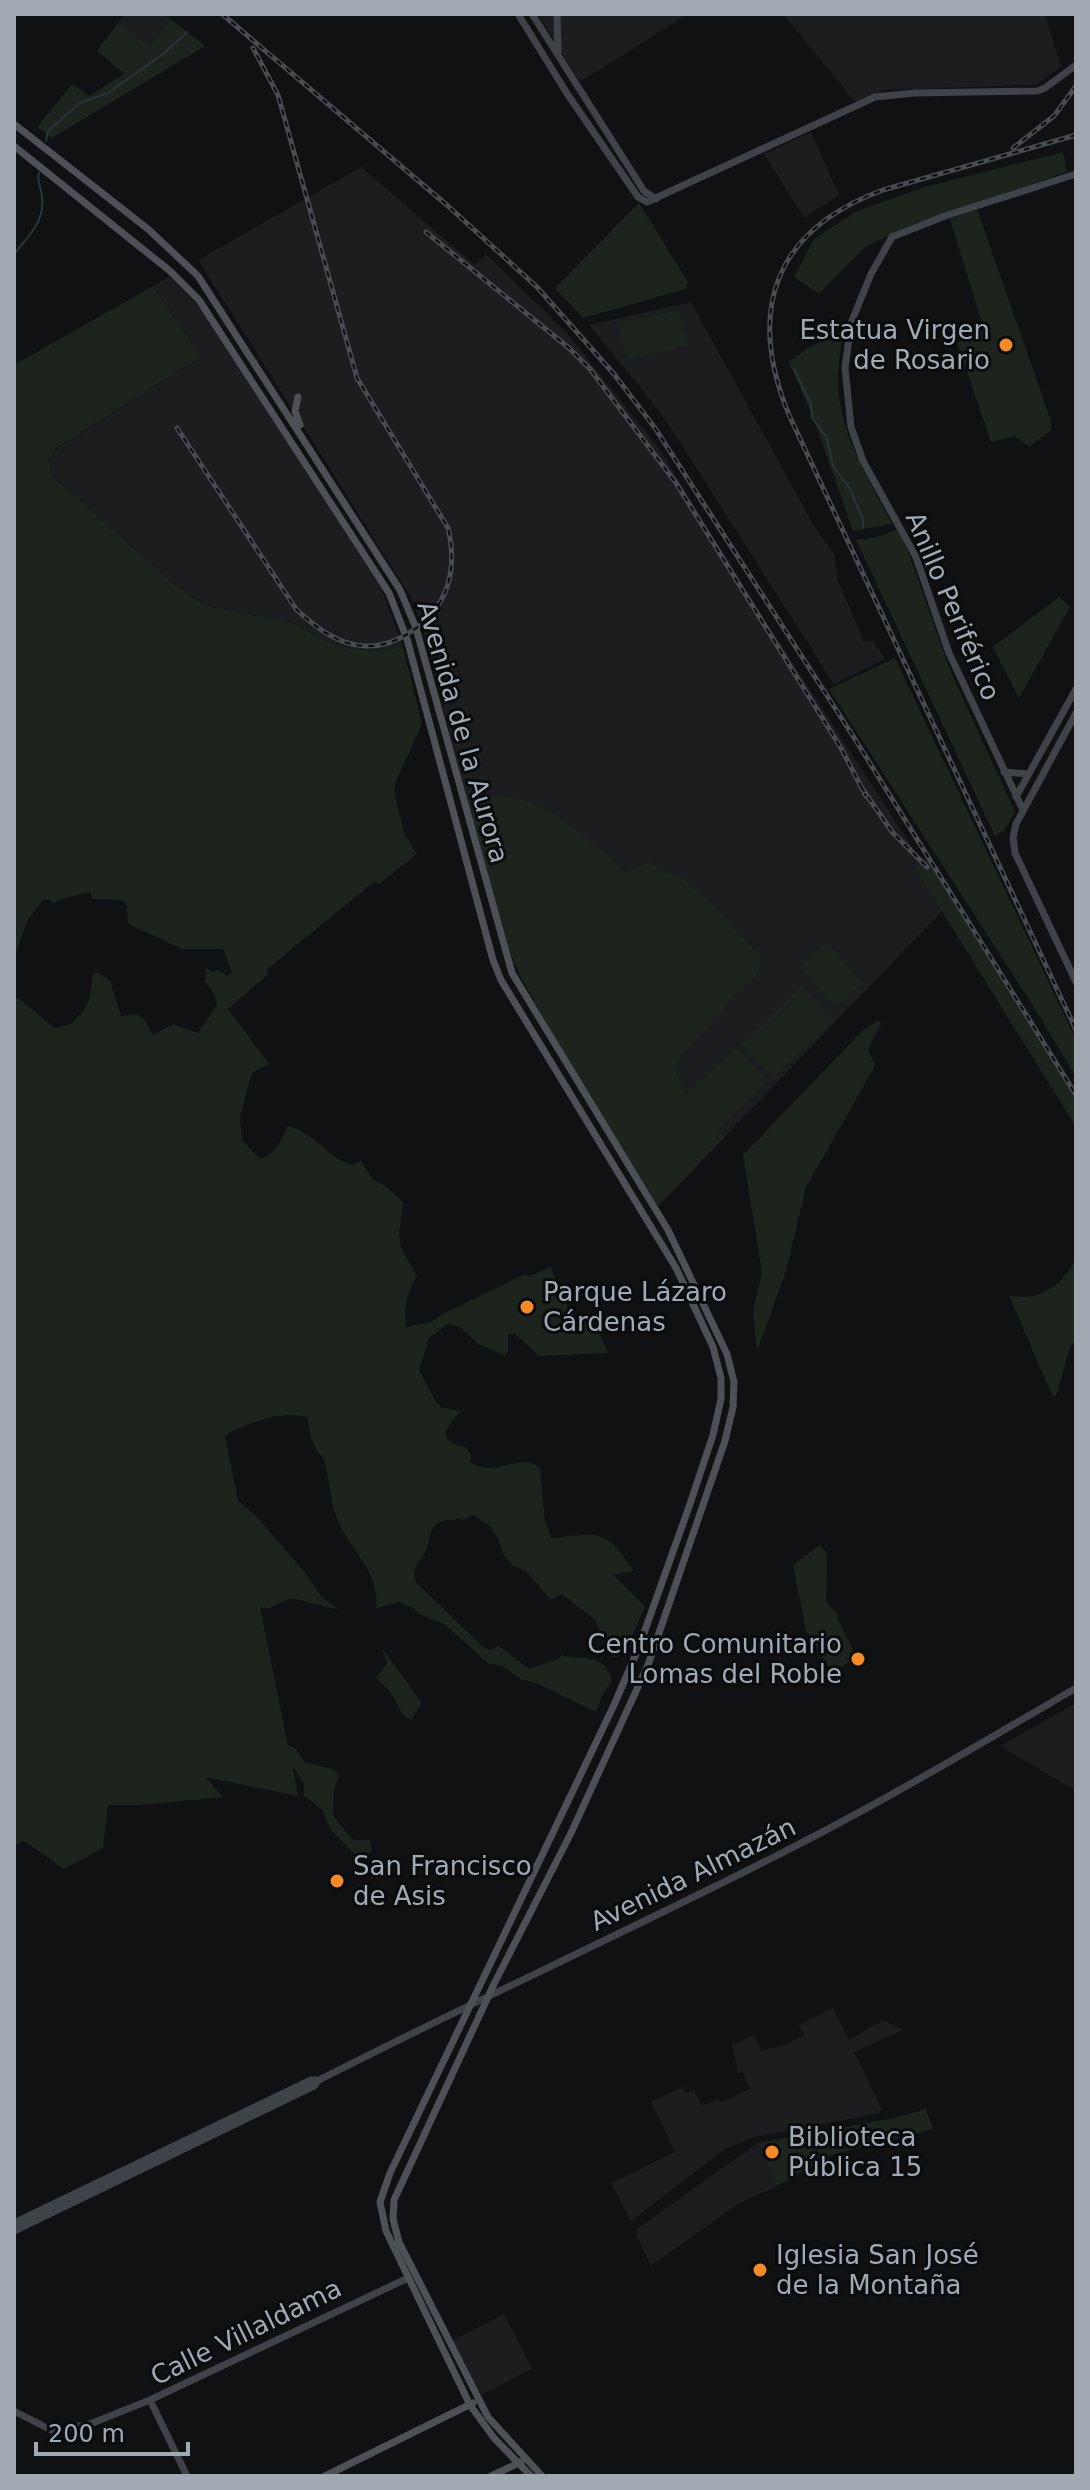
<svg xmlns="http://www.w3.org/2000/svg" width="1090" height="2490" viewBox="0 0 1090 2490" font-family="'DejaVu Sans',sans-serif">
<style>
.built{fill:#1c1d1f}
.green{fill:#1d241d}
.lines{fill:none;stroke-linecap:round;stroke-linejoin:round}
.stream{stroke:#2a353a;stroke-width:2}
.secondary{stroke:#3f4247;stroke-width:7}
.primary{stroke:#4d5156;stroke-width:7}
.rail-casing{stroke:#484b50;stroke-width:5}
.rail{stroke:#0b0c0d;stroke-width:2;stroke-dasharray:6;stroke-linecap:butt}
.poi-dot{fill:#f68a24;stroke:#0b0c0d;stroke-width:3}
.labels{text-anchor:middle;stroke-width:6;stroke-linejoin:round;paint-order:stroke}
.poi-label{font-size:26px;fill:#a1aab3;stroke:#0b0c0d;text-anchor:start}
.street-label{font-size:26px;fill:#a1aab3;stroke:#0b0c0d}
</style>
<rect width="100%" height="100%" fill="#101112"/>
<path class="built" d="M125 14H164L171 19 150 48 119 22Z
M538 14H688L580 82Z
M783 14H1045L1061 66 1036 85 885 90 855 102Z
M811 132 839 195 804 218 764 154Z
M361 167 475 265 486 254 566 332 660 450 752 600 916 853 930 884 946 907 658 1206 564 1053 513 961 467 800 422 625 411 597 198 260Z
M169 277 202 310 382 590 403 647 377 651 347 648 322 640 295 624 206 606 175 585 52 476 49 459 59 447 201 357 153 286Z
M691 302 814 526 834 554 838 580 864 642 872 640 885 659 834 684 674 433 649 398 589 325Z
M1076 1703V1791L1000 1746Z
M833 2008 849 2040 883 2020 903 2030 854 2052 882 2110 880 2113 755 2137 725 2149 631 2221 611 2183 675 2152 651 2102 682 2087 685 2093 694 2090 702 2106 718 2099 720 2103 750 2089 743 2072 738 2073 732 2045 754 2035 762 2051 782 2046 804 2035 799 2025Z
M758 2143 777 2186 738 2204 651 2266 636 2234 638 2228Z
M504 2314 532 2369 481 2395 453 2340Z"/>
<path class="green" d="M171 19 205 46 52 138 37 127 72 84 89 96 124 74 97 51 119 22 150 47Z
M1063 152 1067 172 911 225 865 247 819 294 794 277 814 239 857 211 925 187Z
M639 203 688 282 686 289 583 318 555 288Z
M977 209 1051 421V430L1029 447 1015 436 991 442 957 343 984 330 950 219Z
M153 286 201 357 58 447 49 459 52 476 175 585 206 606 295 624 322 640 347 648 377 651 403 647 422 724 397 779 394 791 404 832 417 854 379 884 375 881 266 970 269 974 228 1009 269 1064 253 1072 250 1079 240 1117 242 1140 260 1159C275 1155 282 1139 288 1126 316 1133 327 1158 352 1165L361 1161 373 1180 385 1186 403 1202 399 1234 401 1248 417 1276C407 1291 404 1308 406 1327L431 1322 441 1315 523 1275H533L550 1267 575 1323 590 1317 609 1353 539 1356 514 1333 508 1335V1351L505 1356 478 1344 460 1327 448 1324 429 1338 419 1370 436 1402 442 1408 461 1411C455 1418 448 1425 445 1434 449 1442 457 1447 466 1447L471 1454 470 1462C496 1479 520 1451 540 1468L545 1522 552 1538C600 1534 603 1526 634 1571L613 1575 645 1607 625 1651 618 1657H611L615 1647 603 1637 595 1620 562 1594 551 1600 525 1570 513 1566 503 1554 498 1538 490 1526 473 1515 464 1520 460 1518C452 1521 443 1519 437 1524 429 1531 430 1539 427 1548 422 1562 410 1565 416 1582L483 1647 491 1650 499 1646 529 1669 560 1658 561 1655C576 1660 595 1654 606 1667 609 1671 610 1676 612 1680L601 1698 596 1712 534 1682 522 1680 502 1666 489 1664 444 1624 421 1615 412 1607 399 1602 376 1608C381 1571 346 1547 335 1513 330 1497 329 1479 325 1463 323 1456 318 1454 315 1447 310 1439 309 1426 307 1417 280 1411 248 1422 225 1436L238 1500 259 1519 306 1574 321 1596 339 1610 291 1598 270 1608 260 1607 288 1746 295 1748 305 1762 332 1769 339 1775 334 1790 333 1816 353 1840H370L372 1849 366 1859 358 1858 331 1830 322 1810 304 1796V1783L293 1767 298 1796 205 1777 223 1797 141 1805H108L103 1848 64 1869 24 1841 14 1845V995L55 1028 71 1024 83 1011 89 1001 93 975 97 972 110 981 121 1016 137 1014 145 1020 153 1035 173 1024 198 1033 217 1005 214 994 205 982 206 968 213 972 217 970 228 976 232 973 223 949H182L128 924 127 906 123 900 93 899 90 892 62 899 54 904 50 900H43L27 921 14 958V365Z
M679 310 688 346 627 359 618 324Z
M843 330C841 348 837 368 838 386 841 436 869 480 892 524L853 531 816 425 789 362 808 348Z
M897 530 909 554 950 670 1015 812 1004 831 995 836 856 540 873 538Z
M1059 597 1070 607 1019 698 993 647Z
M895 658 1076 1040V1077L1035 1009 829 689Z
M498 795C510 797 523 799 535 804 561 816 607 851 625 873L650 862 663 873 681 876 733 925 732 927 760 956 759 970 756 976 730 999 722 1012 683 1053 674 1068 686 1095 736 1048 768 1081 718 1129 725 1137 658 1206 564 1053 520 976 510 951 469 806 484 797Z
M927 859 1076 1098V1127L915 868Z
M826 942 863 983 836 1007 799 967Z
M801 986 833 1019 774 1077 742 1044Z
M879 1020 881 1024 868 1049 875 1066 806 1187 786 1271 757 1351 753 1311 762 1272 743 1155 863 1030Z
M1076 1259V1337L1069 1350 1057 1394 1053 1397 1009 1296C1014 1296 1022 1297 1028 1297 1050 1294 1066 1278 1076 1259Z
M820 1545 827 1553 826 1602 839 1616 837 1618 855 1654 852 1660 839 1668 841 1672 834 1676 806 1630 793 1565Z
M382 1648 422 1703 411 1720 403 1715 390 1691 376 1678 387 1664Z
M926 2109 933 2129 831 2155 777 2186 758 2143 894 2118Z"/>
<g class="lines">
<path class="stream" d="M46 141 48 131 80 103 108 93 163 54 187 32
M14 254C28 237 45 221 42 198 42 187 36 183 39 173
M794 369 811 404 812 418 827 438 833 466 850 489 863 519V527"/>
<path class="secondary" d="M518 14 568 95 638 197 647 202 875 97 915 93 1037 91 1045 88 1076 65
M532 14 644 191 656 199
M557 14 558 52
M1076 713 1016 824 1013 837 1015 853 1076 982
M1004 772 1028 774
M1016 797 1076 689
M1023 810 949 653 916 557 863 461 851 427 845 368 851 323 871 274 892 237 945 216 1076 174
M14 2223 311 2080H319
M14 2231 314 2086 319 2080C468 2004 620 1935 770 1859 874 1807 975 1747 1076 1688
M150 2400 187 2476
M14 2411 53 2431 90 2424 150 2400 408 2278"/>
<path class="primary" d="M14 124 148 229 198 276 400 590 416 628 512 973 668 1230 727 1354 734 1382 733 1407 725 1441 648 1665 571 1833 494 1984 394 2200 393 2219 399 2242 488 2417 542 2476
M14 146 170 271 199 300 389 593 407 639 493 960 501 980 676 1268 713 1347 721 1378V1399L713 1435 690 1504 639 1647 614 1705 390 2173 380 2202 386 2231 470 2405 494 2438 531 2476
M298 397 295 411 300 425
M325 2476 473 2403
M491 2476 521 2462"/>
<g class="rail-casing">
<path id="rail" d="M222 14 448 206 537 287 614 374 655 428 853 736 1076 1095
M1076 135 883 190C774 230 746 310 789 415L1076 1030
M1013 148 1054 116 1076 86
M426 232 569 348 590 369 676 483 841 748 866 796
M177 428 296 609C315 627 338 645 365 646 382 647 399 640 412 631 448 607 458 570 448 528L357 378 278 95 253 48
M861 787 893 833 927 867"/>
</g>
<use href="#rail" class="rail"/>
</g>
<g class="poi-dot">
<circle cx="1006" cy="345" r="8"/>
<circle cx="527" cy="1307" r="8"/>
<circle cx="858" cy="1659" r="8"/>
<circle cx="337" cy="1881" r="8"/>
<circle cx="772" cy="2152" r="8"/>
<circle cx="760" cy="2270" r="8"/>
</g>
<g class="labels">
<g class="poi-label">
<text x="990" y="339" text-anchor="end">Estatua Virgen<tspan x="990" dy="30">de Rosario</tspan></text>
<text x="543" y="1301">Parque Lázaro<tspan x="543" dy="30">Cárdenas</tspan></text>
<text x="842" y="1653" text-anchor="end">Centro Comunitario<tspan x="842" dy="30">Lomas del Roble</tspan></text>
<text x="353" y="1875">San Francisco<tspan x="353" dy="30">de Asis</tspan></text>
<text x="788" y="2146">Biblioteca<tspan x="788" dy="30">Pública 15</tspan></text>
<text x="776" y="2264">Iglesia San José<tspan x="776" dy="30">de la Montaña</tspan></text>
</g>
<g class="street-label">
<text transform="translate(953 606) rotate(67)" y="9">Anillo Periférico</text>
<text transform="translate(463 732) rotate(74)" y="9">Avenida de la Aurora</text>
<text transform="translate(693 1874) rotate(-26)" y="9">Avenida Almazán</text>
<text transform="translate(246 2332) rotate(-26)" y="9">Calle Villaldama</text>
</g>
</g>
<rect width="1090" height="2490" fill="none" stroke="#a1aab3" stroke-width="32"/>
<path d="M36 2442v12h152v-12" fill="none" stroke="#a1aab3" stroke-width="4"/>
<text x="48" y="2442" font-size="24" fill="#a1aab3" stroke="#0b0c0d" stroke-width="6" paint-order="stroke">200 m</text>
</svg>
